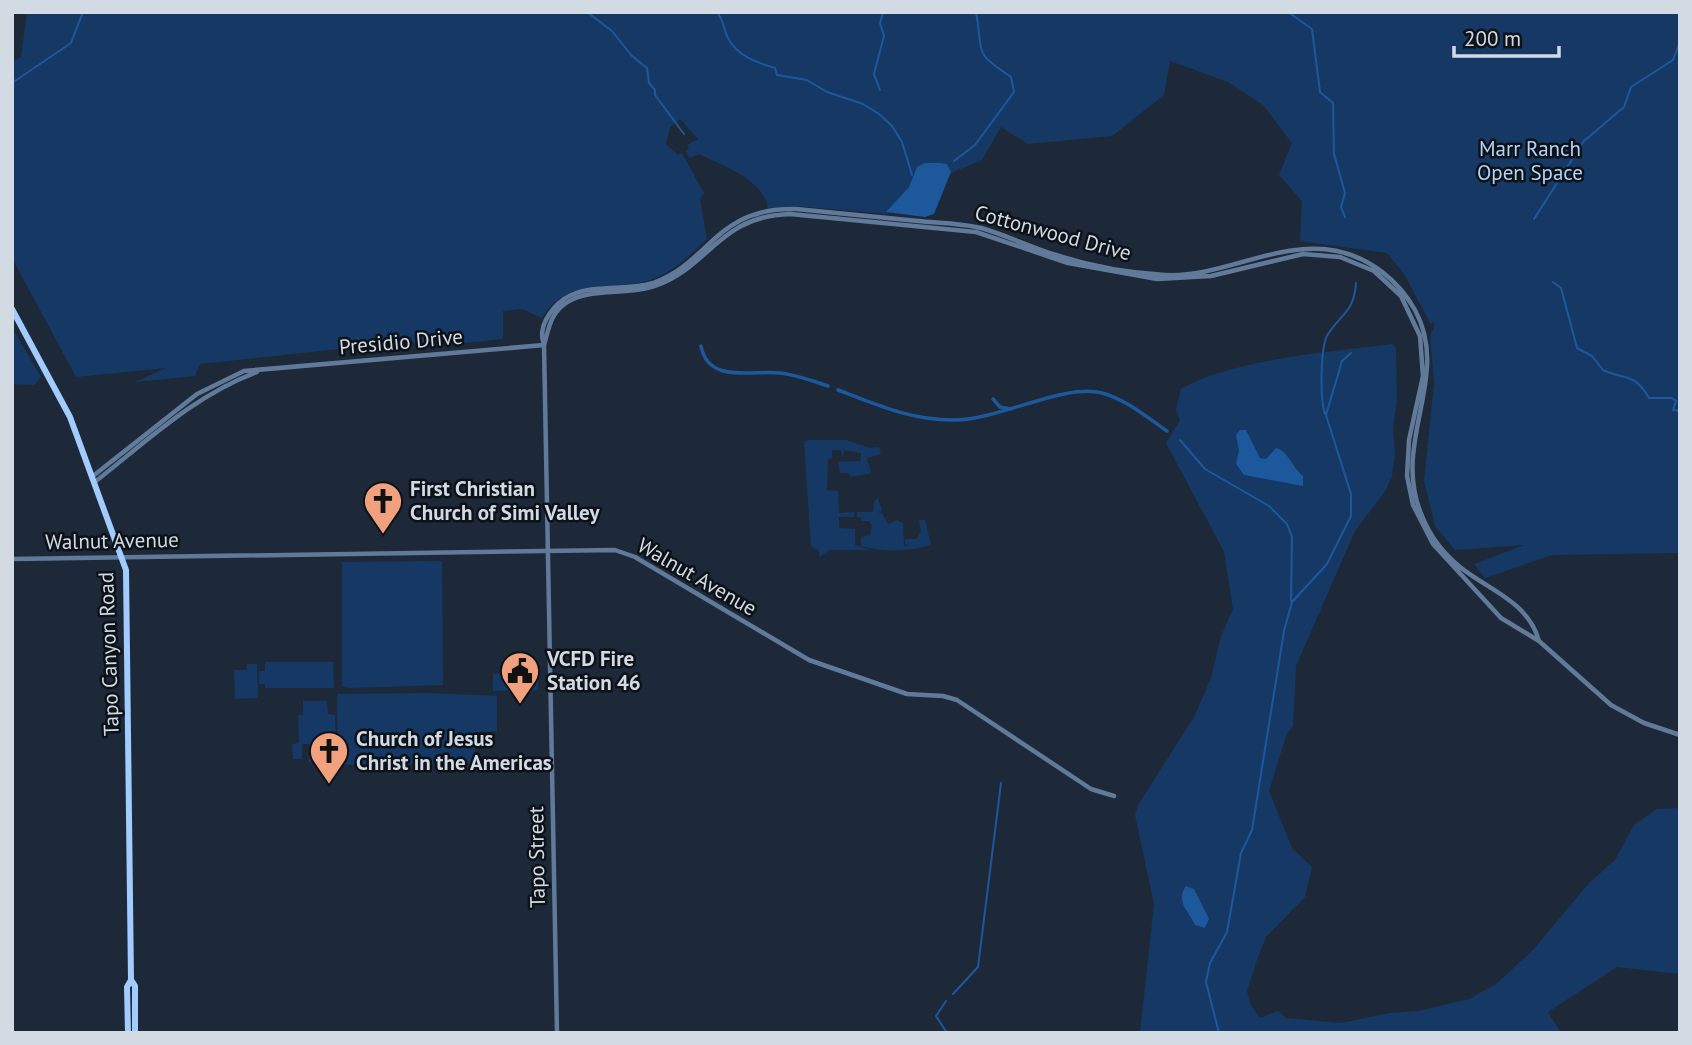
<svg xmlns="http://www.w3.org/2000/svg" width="1692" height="1045" viewBox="0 0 1692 1045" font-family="'PT Sans',sans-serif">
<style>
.green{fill:#153964}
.water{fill:#1d589c}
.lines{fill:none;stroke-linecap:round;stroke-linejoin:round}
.stream{stroke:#1d589c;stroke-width:2}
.canal{stroke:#1d589c;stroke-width:3.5}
.minor{stroke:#617a99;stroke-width:4.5}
.major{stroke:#a2cbfe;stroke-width:6}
.labels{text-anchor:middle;stroke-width:5;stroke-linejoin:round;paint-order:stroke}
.park-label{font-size:21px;fill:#b5d3f9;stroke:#0c1218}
.street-label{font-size:21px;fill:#d2dae4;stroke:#0c1218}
.poi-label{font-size:21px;font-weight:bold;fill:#d2dae4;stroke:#0c1218;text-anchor:start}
</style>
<rect width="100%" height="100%" fill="#1d2938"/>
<path class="green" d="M27 12H1680V553L1552 555 1485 578 1474 564 1524 545 1455 550 1435 526 1424 481 1434 384 1430 334 1435 327 1433 321 1431 325 1404 274 1387 253 1300 241 1302 201 1279 175 1292 143 1263 105 1228 82 1170 61 1164 95 1112 136 1028 144 1001 127 982 160 942 177 913 174V182L888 214 796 206 768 208C763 179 723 166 699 154L689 158 686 151 689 149 687 145 698 139 680 119 670 127 666 144 678 155 682 153 704 193 700 198 707 239C689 255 673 273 650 280 612 292 566 277 542 318L522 309 503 311V339L445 345V338L437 339V345L420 348 412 341 200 364 195 376 135 382 166 368 76 377 12 258V62L21 57Z
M12 328 41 377 34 385 12 384Z
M1393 344 1396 349 1397 399 1393 428 1395 454 1392 476 1386 490 1355 531 1296 666 1293 726 1286 736 1269 791 1292 848 1312 867 1305 897 1266 937 1257 960 1247 991 1251 1005 1260 1018 1278 1011 1286 1018 1341 1023 1390 1013 1419 1011 1469 999 1496 984 1533 950 1589 883 1615 860 1634 825 1657 809 1680 808V974L1617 967 1548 1012 1561 1033H1140L1154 904 1135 815 1138 805 1194 717 1211 678 1221 636 1233 609 1224 552 1166 443 1180 420 1176 410 1181 389C1229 360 1335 351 1393 344Z
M809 440H846L870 448 879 447 881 454 867 458 871 473 851 477 848 473H840L838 462 861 461V453L844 450 843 458 841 450H832V458L828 459 827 490 838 491 839 513 854 512V517H839V528L855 529V545L870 550H829L820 557 818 550 811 546 804 442Z
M878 498 882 511 877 512 882 513 888 524 897 520 903 523 904 546 910 545 905 544V539H917L921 531 919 520H925L931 545C908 552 882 552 861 546V537L870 535 872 526 869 521H861L862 517H857V512H873L874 501Z
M442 561 443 685 349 688 342 686V562Z
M265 662H333L334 688H265V684H259V671H265Z
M247 664H257L258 698 235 699 234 670H247Z
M538 673V690L493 691V674Z
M428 693 497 696V731L475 732V763L338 765 337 694Z
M303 701H327L328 714 335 715 336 762H309V744H302V759H293L292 744 299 743 298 715H303Z"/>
<path class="water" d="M940 163 947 164 951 172 934 214 925 217 886 212 909 187 917 167 925 163Z
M1240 430H1246L1260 458 1266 459 1276 448C1288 451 1293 468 1303 476V486L1244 475 1236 464 1239 450 1236 435Z
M1186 886 1194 889 1209 919 1205 928 1195 925C1189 911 1175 902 1186 886Z"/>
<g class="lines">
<path class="stream" d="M587 12 612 31 631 55 647 68 649 83 655 90V95L684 134
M717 12C724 21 723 28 728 38 737 56 758 63 775 68L777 75 807 80 827 92 863 104 879 114 892 126 902 142 912 175
M1288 12 1312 29 1320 92 1333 103 1334 154 1345 193 1341 207 1345 217
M12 83 71 43 83 12
M880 90 874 74 884 36 880 23 883 12
M954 161 975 145 1014 92 1011 77C972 51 984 55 976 12
M1534 219 1584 141 1624 107 1631 87 1673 60 1680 42
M1553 282 1561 288 1577 348 1592 356 1603 370C1624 380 1634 372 1649 398H1672L1676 401 1673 410 1680 411
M12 365V390
M1325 414C1320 400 1320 346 1328 334 1342 313 1354 312 1356 283
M1180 440 1205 469 1269 506 1287 524 1292 537 1291 601
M953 994 978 967 1001 783
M946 1001 936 1016 947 1033
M1219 1033 1206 982 1210 963 1227 932 1241 853 1252 830 1284 631 1292 602 1327 564 1351 516V494L1326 415 1342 361 1351 353"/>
<path class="canal" d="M701 346C708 384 752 370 780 373 797 375 813 381 828 386
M838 390C877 405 913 421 956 420 1000 419 1065 383 1102 393 1125 399 1148 418 1167 431
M993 399 1000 407 1011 409"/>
<path class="minor" d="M544 344C537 328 551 308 564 299 589 282 625 292 653 283 711 262 716 207 796 209 837 213 877 217 918 221 938 223 960 223 981 228 1006 235 1030 247 1056 255 1090 266 1129 273 1165 275 1223 278 1279 239 1337 251 1370 258 1398 280 1415 310 1452 378 1390 442 1422 516 1430 536 1443 553 1460 567 1488 590 1528 601 1539 641
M93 476 197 394 244 371 544 345
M96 481C147 441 195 395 257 372
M12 559 615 550 635 557 809 660 907 694 943 696 957 700 1091 789 1114 796
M557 1033 544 345C549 328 550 314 566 303 590 287 627 296 655 286 710 267 718 216 790 214L976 232 1068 263 1157 279 1211 276 1303 254 1340 257 1374 271 1401 296 1420 336 1423 376 1409 440 1407 476 1413 505 1433 544 1501 618 1539 641 1611 705 1644 723 1680 735"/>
<path class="major" d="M12 309 70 417 126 570 131 980 135 986V1033
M128 1033 127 987 131 980"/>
</g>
<defs>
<g id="church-pin" transform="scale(2.0125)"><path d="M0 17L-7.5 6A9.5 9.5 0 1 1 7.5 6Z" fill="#f1a17d" stroke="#0c1218"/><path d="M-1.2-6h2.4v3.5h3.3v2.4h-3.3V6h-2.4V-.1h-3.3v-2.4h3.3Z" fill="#111"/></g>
<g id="civic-pin" transform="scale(2.0125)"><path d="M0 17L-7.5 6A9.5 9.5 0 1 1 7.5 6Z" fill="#f1a17d" stroke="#0c1218"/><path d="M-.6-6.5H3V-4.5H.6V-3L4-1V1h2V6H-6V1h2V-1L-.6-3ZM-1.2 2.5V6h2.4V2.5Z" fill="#111"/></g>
</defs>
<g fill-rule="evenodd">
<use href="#church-pin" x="383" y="501"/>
<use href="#civic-pin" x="520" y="671"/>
<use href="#church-pin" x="329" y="751"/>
</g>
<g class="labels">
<g class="park-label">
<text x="1530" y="156">Marr Ranch<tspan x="1530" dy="24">Open Space</tspan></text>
</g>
<g class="street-label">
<text transform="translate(1053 233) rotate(15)" y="7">Cottonwood Drive</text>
<text transform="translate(401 342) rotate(-5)" y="7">Presidio Drive</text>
<text transform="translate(112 541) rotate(-1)" y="7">Walnut Avenue</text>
<text transform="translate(697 577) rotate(30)" y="7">Walnut Avenue</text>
<text transform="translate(109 654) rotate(-92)" y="7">Tapo Canyon Road</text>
<text transform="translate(537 857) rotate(-91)" y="7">Tapo Street</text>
</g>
<g class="poi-label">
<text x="410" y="496">First Christian<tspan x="410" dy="24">Church of Simi Valley</tspan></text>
<text x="547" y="666">VCFD Fire<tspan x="547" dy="24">Station 46</tspan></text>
<text x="356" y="746">Church of Jesus<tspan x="356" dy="24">Christ in the Americas</tspan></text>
</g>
</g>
<rect width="1692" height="1045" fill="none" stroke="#d2dae4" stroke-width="28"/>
<path d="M1454 46v10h105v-10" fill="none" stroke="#d2dae4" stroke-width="3.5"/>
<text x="1464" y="46" font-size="21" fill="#d2dae4" stroke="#0c1218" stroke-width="5" paint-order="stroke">200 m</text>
</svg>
